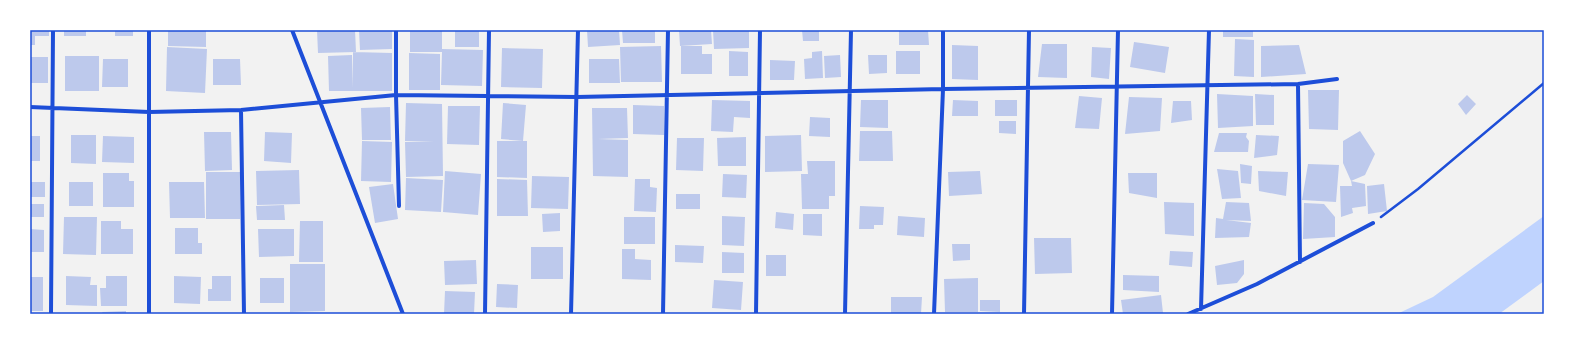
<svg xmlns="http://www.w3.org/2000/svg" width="1574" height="344" viewBox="0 0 1574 344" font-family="Ubuntu,sans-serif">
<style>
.water{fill:#bfd3fe}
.building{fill:#bdc9ec}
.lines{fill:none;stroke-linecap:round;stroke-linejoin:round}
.path{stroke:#1d4ed8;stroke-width:2.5}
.minor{stroke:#1d4ed8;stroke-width:4}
.neatline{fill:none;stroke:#1d4ed8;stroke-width:1.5}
</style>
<rect width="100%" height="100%" fill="#f2f2f2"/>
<path class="water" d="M1544 216V281L1499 314H1397L1433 297Z"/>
<path class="building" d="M30 30H49V36H35V45H30Z
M64 30H86V36H64Z
M115 30H133V36H115Z
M168 30H206V47L168 46Z
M317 30H355L356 52 318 53Z
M359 30H392V49L360 50Z
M410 30H442V49L483 50 482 86 441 85 442 52H410Z
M455 30H479V47H455Z
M587 30H619L620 45 588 47Z
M622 30H655V43H623Z
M679 30H711L712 44 680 46Z
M713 30H749V48L714 49Z
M802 30H819V41H803Z
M899 30H928L929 45H899Z
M1223 30H1253V37H1223Z
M1235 39 1254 40V77L1234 76Z
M1134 42 1169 47 1165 73 1130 67Z
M1042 44H1067V78L1038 77Z
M952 45 978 46V80L952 79Z
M1299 45 1306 74 1261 77V46Z
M661 46 662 82H621L620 47Z
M681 46H702V54H712V74H681Z
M167 47 207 49 205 93 166 91Z
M1092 47 1111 48 1109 79 1091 77Z
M502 48 543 49 542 88 501 87Z
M729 51 748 52V76H729Z
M822 51 823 78 805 79 804 59 812 58V52Z
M896 51H920V74H896Z
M353 52 392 53V91H329L328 56 352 55 353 88Z
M409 53 440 54V90H409Z
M840 55 841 77 825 78 824 56Z
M868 55H887V73L869 74Z
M65 56H99V91H65Z
M30 57H48V83H30Z
M103 59H128V87H102Z
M213 59H240L241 85H213Z
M589 59H619L620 83H589Z
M770 60 795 61 794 80H770Z
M1308 90H1339L1338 130 1309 129Z
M1217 94 1253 96V126L1218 128Z
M1255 94 1274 95V125H1256Z
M1467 95 1476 104 1466 115 1458 104Z
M1079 96 1102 98 1099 129 1075 128Z
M1129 97 1162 98 1160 131 1125 134Z
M712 100 750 101V118L734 117 733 132 711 131Z
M861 100H888V128L860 127Z
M953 100 978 101V116H952Z
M995 100H1017V116H995Z
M1173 101H1191L1192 120 1171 123Z
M406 103 442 104 443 176 406 177 405 142 434 141H405Z
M503 103 526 105 523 141 501 139Z
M633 105 664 106V135L633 134Z
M448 106H480L479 145 447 144Z
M390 107 391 140H362L361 108Z
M592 108H627L628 138 598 139 628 140V177L593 176Z
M810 117 830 118V137L809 136Z
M999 121H1016V134L999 133Z
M860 131H892L893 161H859Z
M1360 131 1375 154 1365 175 1351 181 1343 163V141Z
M204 132H231L232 170 205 171Z
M265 132 292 133 291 163 264 161Z
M1219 133H1247L1246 137 1249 141 1248 152H1214Z
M71 135H96V164L71 163Z
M801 135 802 171 765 172V136Z
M1256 135 1279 136 1277 155 1254 158Z
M30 136H40V161H30Z
M103 136 134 137V163L102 162Z
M746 137V166H718L717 138Z
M677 138H704L703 171 676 170Z
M362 141 392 142 391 182 361 181Z
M497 141H527V178L497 177Z
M807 161H835V196H829V209H802L801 174H808Z
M1240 164 1252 166 1251 184 1241 183Z
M1308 164 1339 165 1336 202 1302 200Z
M1217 169 1238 171 1241 198 1222 199Z
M299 170 300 204 257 205 256 171Z
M445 171 481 174 478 215 443 212Z
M980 171 982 194 949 196 948 172Z
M1258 171 1288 172 1286 196 1259 191Z
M206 172H240V219H206Z
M103 173H129V181H134V207H103Z
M1128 173H1157V198L1129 193Z
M723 174 747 175 746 198 722 197Z
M532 176 569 177 568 209 531 208Z
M406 178 443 180 441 212 405 210Z
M497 179 527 180 528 216H497Z
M635 179H650V187L657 188 656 212 634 211Z
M1351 181 1365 184 1366 206 1352 208 1353 213 1341 217 1340 186H1352Z
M30 182H45V197H30Z
M69 182H93V206H69Z
M169 182H204L205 218H170Z
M393 184 398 219 375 223 369 187Z
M1384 184 1387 211 1368 214 1367 186Z
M676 194H700V209H676Z
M1164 202 1194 203V236L1165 234Z
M1226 202 1249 203 1251 221 1226 220 1251 223 1249 237 1215 238 1216 218 1223 219Z
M1304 203 1324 204 1335 217V237L1303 239Z
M30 204H44V217H30Z
M284 205 285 220H257L256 206Z
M860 206 884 207 883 225H874V229H859Z
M776 212 794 214 793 230 775 228Z
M560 213V231L543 232 542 214Z
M803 214H822V236L803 235Z
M722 216 745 217 744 246 722 245Z
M898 216 925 218 924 237 897 235Z
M64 217H97L96 255 63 254Z
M624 217H655V244H624Z
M101 221H121V229H133V254H101Z
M300 221H323V262H299Z
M175 228H198V243H202V254H175Z
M30 229 44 230V252H30Z
M258 229H294V256L259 257Z
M1034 238H1071L1072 273 1035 274Z
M952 244H970V260L953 261Z
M675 245 704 246 703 263 675 262Z
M531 247H563V279H531Z
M622 249H635V259L651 260V280L622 279Z
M1170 251 1193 252 1192 267 1169 265Z
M722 252 744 253V273H722Z
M766 255H786V276H766Z
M476 260 477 284 445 285 444 261Z
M1244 260V274L1237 283 1217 285 1215 266Z
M290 264H325V311L290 312Z
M1123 275 1159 276V292L1123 290Z
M66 276 91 277 90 285H97V306L66 305Z
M106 276H127V306H101L100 288H106Z
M174 276 201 277 200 304 174 303Z
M212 276H231V301H208V289H212Z
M30 277H43V311H30Z
M260 278H284V303H260Z
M978 278V312H945L944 279Z
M714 280 743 282 741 310 712 308Z
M497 284 518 285 517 308 496 307Z
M445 291 475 292 474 314H444Z
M1161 295 1163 313 1123 314 1121 300Z
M891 297H922L921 314H891Z
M980 300H1000V312L980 311Z
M126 311V314H103L102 312Z"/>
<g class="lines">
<path class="path" d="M1381 217 1418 189 1544 83"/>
<path class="minor" d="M149 30V314
M292 30 403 314
M396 30V95L399 206
M1298 84 1300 262
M30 107 149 112 241 110 396 95 577 97 943 89 1298 84 1337 79
M241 110 244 314
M1201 309 1209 30
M51 314 53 30
M485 314 489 30
M571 314 578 30
M663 314 668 30
M756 314 760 30
M845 314 851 30
M934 314 943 89V30
M1024 314 1029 30
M1112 314 1118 30
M1188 314 1257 284 1373 223"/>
</g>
<rect width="1574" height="344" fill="none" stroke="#ffffff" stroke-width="62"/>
<rect x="31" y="31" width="1512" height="282" class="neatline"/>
</svg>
